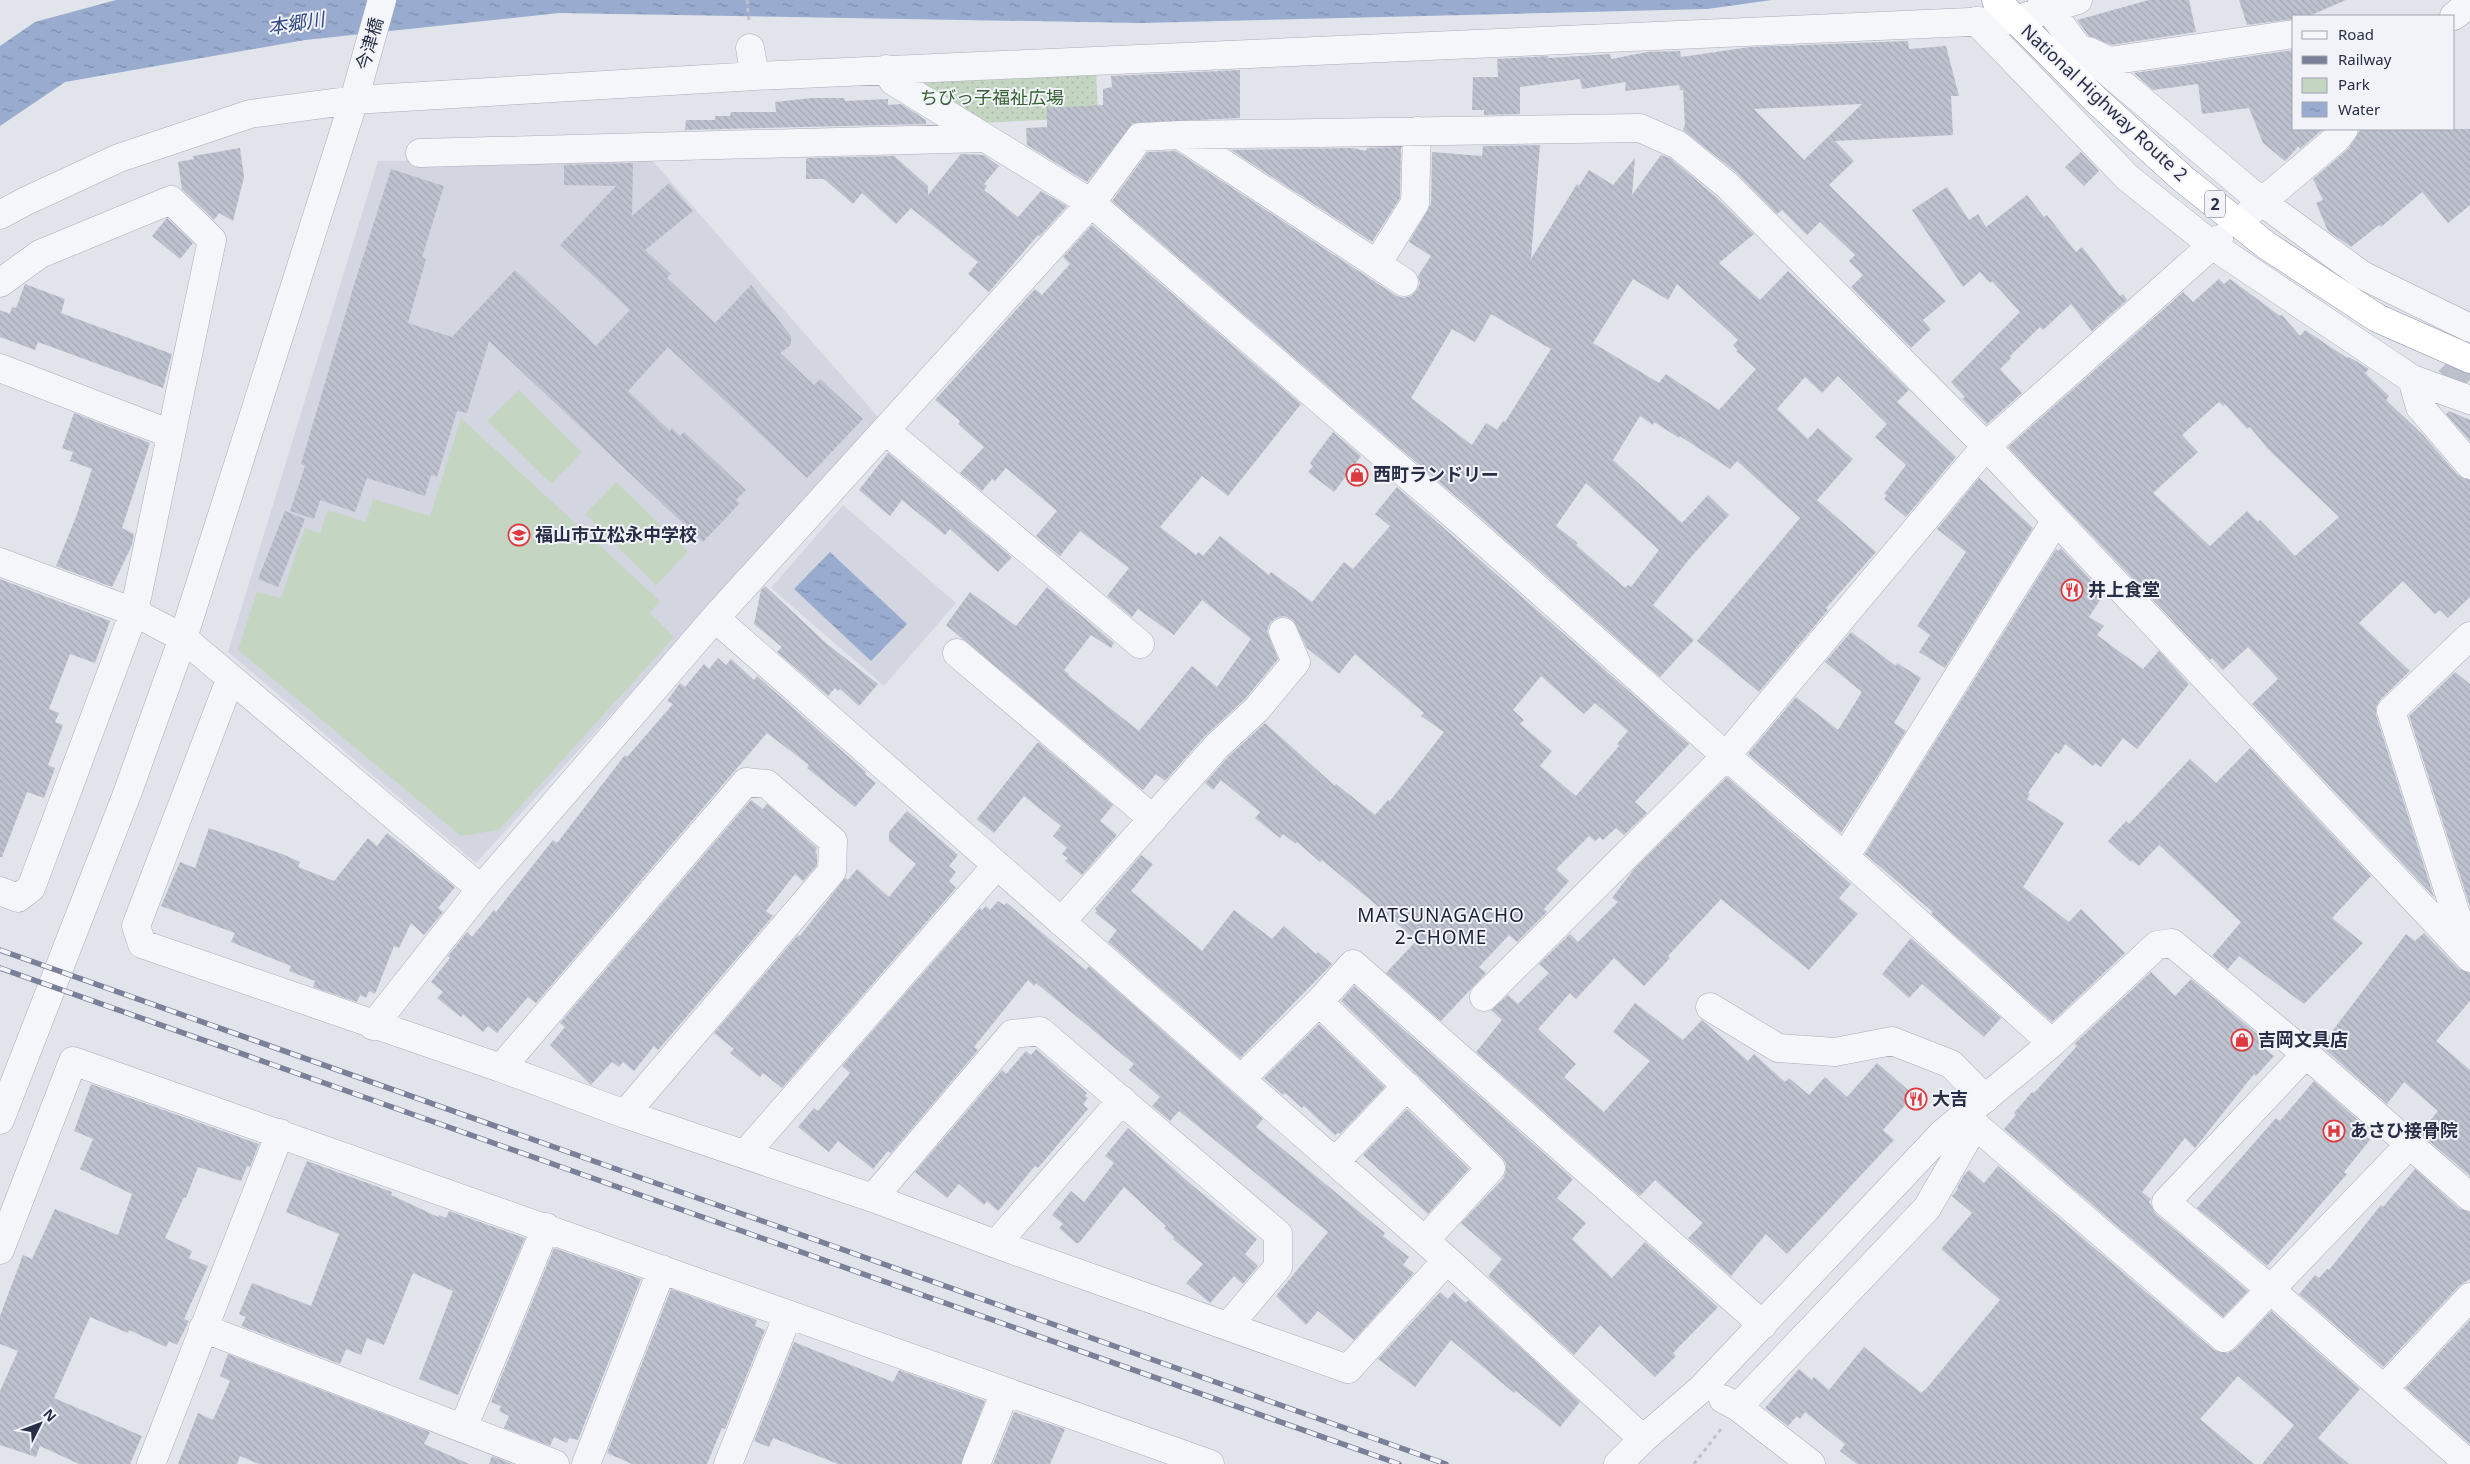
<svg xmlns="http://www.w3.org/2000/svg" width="2470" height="1464" viewBox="0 0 2470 1464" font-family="'Noto Sans','Noto Sans JP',sans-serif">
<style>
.built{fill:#d3d6e1}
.green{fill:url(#green-dots)}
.pitch{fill:#c4d6c2}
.water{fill:url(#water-ripples)}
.building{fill:url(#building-back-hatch);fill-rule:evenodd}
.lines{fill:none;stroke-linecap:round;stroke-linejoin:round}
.minor-tunnel{stroke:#bcc0ca;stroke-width:28;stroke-dasharray:28 14;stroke-linecap:butt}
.minor-casing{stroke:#aaadb9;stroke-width:29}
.highway-casing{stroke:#878fa4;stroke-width:29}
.path{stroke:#c0c2ca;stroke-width:3;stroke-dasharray:4 4;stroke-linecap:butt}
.minor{stroke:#f5f6f9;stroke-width:28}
.highway{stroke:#fff;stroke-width:28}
.rail-casing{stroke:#798097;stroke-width:5.5}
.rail{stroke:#f1f3f8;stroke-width:4;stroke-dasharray:11;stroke-linecap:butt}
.labels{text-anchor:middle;stroke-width:4;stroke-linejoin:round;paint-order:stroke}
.shield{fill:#f1f3f8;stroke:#64697b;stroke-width:1}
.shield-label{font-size:16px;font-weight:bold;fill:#282e45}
.street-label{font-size:18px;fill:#282e45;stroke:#f1f3f8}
.park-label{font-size:18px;fill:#366233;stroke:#f1f3f8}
.poi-label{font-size:18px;font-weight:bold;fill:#282e45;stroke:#f1f3f8;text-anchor:start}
.water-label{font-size:19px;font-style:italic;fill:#2d467e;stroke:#f1f3f8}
.neighbourhood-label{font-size:19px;letter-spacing:1px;fill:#1a2036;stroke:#f1f3f8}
</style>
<defs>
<pattern id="green-dots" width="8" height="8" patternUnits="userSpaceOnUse" patternTransform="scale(1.25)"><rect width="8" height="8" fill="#c4d6c2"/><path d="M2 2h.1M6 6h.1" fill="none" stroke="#a8b8a8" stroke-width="1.8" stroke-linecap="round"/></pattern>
<pattern id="water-ripples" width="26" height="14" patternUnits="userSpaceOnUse" patternTransform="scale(1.25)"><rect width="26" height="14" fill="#99accf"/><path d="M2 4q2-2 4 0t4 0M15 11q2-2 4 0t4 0" fill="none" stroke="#7d8caa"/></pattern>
<pattern id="building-back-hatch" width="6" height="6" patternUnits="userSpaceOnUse" patternTransform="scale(1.25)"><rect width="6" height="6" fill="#bec2cf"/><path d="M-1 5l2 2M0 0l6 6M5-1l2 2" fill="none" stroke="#a3a7b3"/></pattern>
</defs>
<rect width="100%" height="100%" fill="#e1e4eb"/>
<path class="built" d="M651 159 880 419 476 863 228 652 378 161Z
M843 505 956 603 884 686 771 588Z"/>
<path class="green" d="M1096 69 1098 117 980 123 911 78Z"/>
<path class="pitch" d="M519 390 582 452 551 484 487 421Z
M461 418 660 601 650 613 674 637 499 830 461 836 238 650 257 592 281 598 305 528 320 533 328 510 366 522 373 499 430 516Z
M616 482 688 552 656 585 585 514Z"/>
<path class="water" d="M116 0H1772L1707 9 1140 23 559 13 305 40 65 82 0 126V46L35 22Z
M830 552 907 624 871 661 794 589Z"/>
<path class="building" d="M2149 0H2189L2196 32 2111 45 2089 36 2077 20Z
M2239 0H2346L2309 16H2294V19L2247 25Z
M1908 41 1909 49 1946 46 1959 96H1951L1953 135 1835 141 1854 161 1829 185 1946 301 1923 320 1931 329 1911 348 1851 287 1863 275 1849 261 1855 255 1820 222 1807 235 1782 210 1777 214 1737 173 1683 130 1685 125 1683 90H1680L1679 85 1625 91 1626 82 1582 89 1580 79 1520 87V114L1484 115V110H1472L1473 77H1498L1497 59 1548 56V58L1610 54 1611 59 1647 52 1680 51 1681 57 1750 47ZM1862 104 1804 160 1754 109Z
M2294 50V129L2322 130 2300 149 2299 146 2285 161 2263 143 2249 108 2202 114 2198 84 2153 90 2134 73Z
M1240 70V118L1133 123 1087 182 1027 145 1026 128 1047 127V108L1103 105V89L1112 87 1111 76Z
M812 98H844L845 101 888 99V105L901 104 926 120V124L685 130 686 120H715V116H730L731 112H776L775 102Z
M2361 129H2470V205L2448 223 2422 192 2381 227 2379 225 2351 247 2328 231 2316 203 2323 200 2313 179 2348 149Z
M1540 145 1531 259 1577 184 1579 186 1589 170 1613 185 1635 158 1632 195 1661 155 1670 158 1716 197 1754 234 1719 263 1760 300 1788 271 1909 390 1897 402 1956 457 1906 517 1884 499 1887 495 1884 494 1906 465 1875 437 1887 424 1838 376 1822 393 1805 377 1777 409 1808 439 1818 428 1853 459 1817 500 1876 552 1826 608 1828 610 1759 692 1697 641 1800 518 1737 461 1730 469 1680 436 1679 438 1654 422 1653 425 1640 416 1613 460 1682 523 1708 495 1729 515 1691 557 1653 605 1694 640 1660 677 1480 517 1112 201 1148 152 1176 151 1395 295 1403 298 1411 296 1417 290 1420 283 1418 276 1431 256 1409 242 1431 204 1432 152 1482 156 1483 146ZM1633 279 1668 300 1677 284 1738 340 1733 345 1738 350 1736 351 1756 369 1719 410 1666 374 1659 383 1593 343ZM1491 314 1551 349 1505 422 1503 421 1497 430 1486 423 1472 445 1411 398 1452 329 1475 342ZM1586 483 1659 550 1631 587 1628 585 1625 588 1576 545 1578 543 1556 526Z
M1401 147 1400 198 1372 242 1231 150 1353 148 1366 151 1367 148Z
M240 148 244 177 233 221 219 213 214 220 182 189 178 162 194 159 193 156Z
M2081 152 2099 171 2084 186 2065 167Z
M961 154 984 155 999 166 984 184 987 186 984 190 1018 217 1041 191 1067 206 1040 236 1038 235 989 292 968 274 978 262 911 208 896 224 862 193 853 204 824 179H806V158L894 156 928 186V195Z
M633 163 632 216 669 183 693 211 645 250 671 274 667 278 715 323 751 285 791 336V345L780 353 814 385 820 379 863 419 807 478 668 347 628 391 670 431 672 428 680 436 684 432 746 490 736 500 740 503 703 542 489 341 467 413 457 411 437 477 431 475 425 496 367 478 355 512 320 500 314 519 290 511 305 466 301 464 354 285 391 169 444 186 422 257 426 259 408 323 452 337 515 270 596 346 630 310 560 245 616 186 564 185V165Z
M1947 187 1969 220 1978 214 1986 227 2027 195 2044 217 2047 215 2076 252 2082 247 2120 296 2123 294 2127 300 2092 331 2071 304 2043 330 2040 327 2010 356 2011 358 2000 369 2022 393 1987 424 1962 399 1965 397 1951 382 2020 312 1992 281 1990 283 1980 272 1963 287 1912 210Z
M167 218 193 243 180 259 152 236Z
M1092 225 1301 404 1228 496 1202 476 1160 527 1196 555 1198 552 1203 556 1220 536 1269 575 1271 572 1312 602 1344 562 1353 569 1390 526 1375 514 1397 487 1689 744 1635 802 1647 813 1624 835 1616 828 1603 840 1600 837 1595 841 1589 836 1556 869 1569 881 1544 909 1547 912 1517 942 1509 935 1479 967 1486 973 1441 1021 1386 973 1416 941 1380 908 1322 860 1320 862 1297 842 1296 844 1283 834 1280 838 1255 818 1260 812 1221 780 1213 790 1205 783 1228 757 1265 723 1335 786 1336 784 1375 815 1388 800 1390 801 1444 732 1421 716 1424 713 1355 654 1339 674 1307 648 1293 620 1284 616 1276 618 1270 623 1267 631 1278 659 1246 698 1205 736 1165 781 1156 774 1143 790 946 625 970 592 1016 626 1047 587 1114 643 1111 648 1091 635 1064 670 1069 674 1068 675 1139 731 1192 666 1217 687 1251 639 1202 600 1174 635 1138 609 1132 617 1107 596 1129 568 1080 531 1060 556 1036 536 1057 511 1006 468 995 481 992 479 982 491 960 473 984 447 958 424 960 421 935 400 1035 289 1042 295 1070 264 1063 257ZM1541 676 1584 714 1595 703 1628 731 1617 744 1619 746 1576 796 1540 766 1552 751 1520 724 1524 720 1513 710Z
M2219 279 2224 284 2230 279 2280 316 2282 315 2300 336 2305 330 2347 358 2349 357 2369 369 2365 373 2389 396 2386 400 2423 435 2458 475 2470 480V597L2448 618 2440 610 2435 614 2403 581 2359 623 2410 671 2380 700 2376 707V715L2434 897 2252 704 2278 679 2248 647 2223 670 2212 658 2210 660 2008 447 2183 292 2193 302ZM2219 402 2223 406 2225 404 2247 429 2250 427 2268 449 2339 517 2295 556 2260 520 2258 522 2247 511 2210 546 2153 493 2198 452 2182 435Z
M25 284 65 299 61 313 172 354 163 388 38 342 35 350 0 337V310L10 314 12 307 16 308Z
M2449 411 2470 420V441L2446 414Z
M74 413 150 443 122 528 134 534 132 545 112 587 56 566 76 517 92 469 70 461 73 452 62 448Z
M1333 432 1361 456 1334 492 1308 472 1313 466 1310 463Z
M888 453 1012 557 998 572 950 529 945 535 902 500 890 516 859 490Z
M1979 478 2033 528 1945 668 1919 652 1930 635 1917 626 1966 552 1937 529Z
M285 511 305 519 278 587 258 579Z
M2061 548 2104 594 2089 617 2104 626 2097 635 2143 669 2159 651 2189 684 2137 749 2123 738 2101 767 2095 763 2093 766 2065 744 2059 754 2056 752 2028 793 2030 794 2027 799 2064 823 2023 887 2069 922 2081 909 2125 953 2052 1022 1931 914 1933 912 1865 854 2056 549 2058 551Z
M0 579 110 621 95 663 70 654 49 709 59 713 55 722 63 725 48 765 55 768 44 798 27 792 2 857H0Z
M765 586 826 643 878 684 859 706 840 689 838 691 835 688 828 696 777 652 782 647 754 624 761 590Z
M1851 632 1896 666 1897 663 1921 678 1894 723 1906 731 1841 833 1748 754 1796 697 1838 730 1862 692 1825 662Z
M718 658 726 665 731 659 754 680 757 676 866 772 865 774 876 783 855 807 807 768 809 765 767 733 536 1003 528 997 497 1033 488 1026 483 1032 463 1014 461 1017 437 998 443 992 431 982 450 958 448 956 467 932 472 937 494 910 496 912 553 840 557 843 625 755 627 757 673 704 667 701 680 683 685 687 704 664 709 669Z
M2455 672 2470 684V907L2409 716Z
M1038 742 1113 805 1100 821 1117 835 1082 875 1065 861 1068 858 1062 854 1067 848 1053 836 1061 826 1024 796 994 833 977 819Z
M2250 748 2371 876 2332 918 2363 943 2304 1004 2239 956 2228 969 2212 956 2241 922 2159 845 2139 866 2132 860 2131 862 2108 841 2126 821 2129 824 2190 759 2216 783Z
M1727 777 1851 884 1839 898 1858 914 1809 970 1721 899 1668 956 1670 958 1644 986 1614 958 1576 999 1570 993 1538 1029 1576 1064 1564 1077 1604 1112 1650 1061 1613 1032 1635 1003 1683 1040 1702 1020 1748 1061 1754 1054 1785 1082 1789 1078 1809 1095 1825 1077 1847 1097 1877 1063 1914 1095 1883 1130 1894 1140 1787 1254 1766 1234 1731 1276 1688 1238 1703 1223 1655 1180 1640 1196 1476 1052 1502 1020 1491 1010 1508 995 1518 1004 1549 973 1539 964 1570 934 1578 942 1618 902 1612 898 1635 868Z
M751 800 763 809 767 804 817 848 815 853 817 854V865L803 881 795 874 766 911 773 916 658 1050 654 1046 634 1071 623 1062 619 1067 612 1062 591 1085 550 1045 565 1027 560 1023Z
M907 811 958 855 949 866 956 872 949 881 956 888 782 1088 763 1073 760 1077 730 1053 734 1049 714 1033 798 935 800 936 845 878 848 880 857 869 889 897 916 864 889 841V832Z
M209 828 282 854 300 862 298 867 334 881 368 838 377 846 387 833 455 887 438 908 443 912 424 935 411 923 399 948 394 946 375 994 369 991 366 998 360 995 357 1002 313 987 315 981 289 971 291 966 231 942 235 933 161 906 180 862 195 868Z
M1141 855 1153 864 1131 891 1202 951 1234 910 1272 939 1284 926 1316 954 1318 952 1332 964 1240 1058 1108 942 1117 930 1095 913 1097 911 1095 909Z
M998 901 1004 905 1007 903 1086 970 1089 966 1263 1119 1256 1127 1385 1233 1383 1236 1409 1257 1403 1265 1414 1273 1354 1340 1318 1311 1306 1325 1276 1296 1328 1232 1179 1111 1170 1121 1152 1106 1160 1097 1129 1070 1134 1064 1036 983 1034 986 1028 980 974 1047 978 1050 891 1153 888 1151 873 1169 838 1141 829 1152 798 1127 814 1108 818 1111 850 1073 842 1066 980 908 982 910 986 906 990 910Z
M2424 933 2459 969 2470 973V1001L2436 1041 2470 1070V1176L2420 1133 2438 1111 2404 1082 2387 1104 2321 1046 2406 934 2415 941Z
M1911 938 2001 1018 1984 1037 1922 984 1909 998 1882 974Z
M2151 972 2175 996 2191 979 2262 1038 2267 1044 2264 1048 2274 1056 2256 1076 2254 1074 2195 1148 2185 1138 2142 1192 2151 1199 2149 1202 2156 1214 2248 1291 2223 1317 2004 1129 2016 1115 2014 1113 2032 1092 2034 1093 2077 1046 2074 1044Z
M1354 986 1573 1179 1557 1198 1586 1223 1572 1239 1612 1278 1645 1242 1718 1307 1673 1353 1676 1356 1655 1377 1600 1325 1574 1355 1488 1276 1502 1259 1461 1223 1503 1179 1506 1171V1163L1502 1157 1341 1001Z
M1319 1024 1385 1087 1340 1134 1338 1133 1335 1135 1304 1106 1302 1108 1285 1093 1283 1095 1264 1078Z
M1036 1049 1087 1093 1085 1096 1088 1098 1083 1104 1088 1109 1038 1168 1035 1166 998 1211 987 1201 984 1205 959 1184 947 1198 915 1172 1002 1070 1006 1074 1026 1051 1031 1055Z
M2314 1081 2368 1129 2364 1134 2370 1140 2344 1172 2347 1174 2267 1266 2197 1208 2276 1118 2280 1121Z
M91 1084 259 1144 250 1167 247 1166 241 1181 198 1167 186 1198 184 1197 165 1238 192 1251 189 1258 208 1266 184 1319 189 1321 177 1345 169 1341 166 1347 129 1330 128 1333 90 1317 54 1398 142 1436 130 1464H79L40 1446 36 1457 0 1445V1391L18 1351 0 1344V1316L23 1255 32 1259 55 1209 118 1235 132 1194 80 1169 93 1139 74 1131Z
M1407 1109 1469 1169 1428 1214 1363 1155Z
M1128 1128 1187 1181 1257 1239 1245 1254 1258 1266 1243 1284 1234 1276 1210 1303 1186 1283 1203 1264 1173 1239 1174 1237 1164 1228 1166 1226 1124 1187 1079 1243H1076L1059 1228 1063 1224 1052 1215 1071 1191 1084 1202 1114 1163 1105 1156Z
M307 1161 392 1192 391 1195 438 1217 439 1215 446 1218 449 1211 525 1238 458 1395 419 1379 453 1291 413 1273 384 1345 367 1338 361 1355 346 1349 340 1364 241 1326 246 1317 239 1314 252 1283 311 1306 339 1234 286 1212Z
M1998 1166 2214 1350 2228 1353 2235 1349 2271 1311 2360 1389 2318 1438 2349 1464H2262L2294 1425 2238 1376 2200 1419 2254 1464H1857L1840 1451 1845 1444 1805 1412 1800 1419 1797 1416 1788 1426 1765 1408 1799 1369 1812 1380 1814 1377 1829 1390 1864 1347 1921 1393 1926 1389 2000 1300 1941 1249 1972 1213 1952 1196 1958 1189 1957 1188 1964 1175 1969 1170 1984 1183Z
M2415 1169 2460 1209 2470 1212V1279L2459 1286 2383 1367 2299 1294 2315 1275 2319 1278 2327 1269 2329 1270 2381 1205 2383 1207Z
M554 1248 641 1279 578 1440 569 1438 567 1443 554 1437 550 1446 504 1428 509 1416 499 1411 501 1406 491 1402Z
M671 1289 757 1320 755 1326 765 1330 725 1429 722 1428 707 1464H632L607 1453Z
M1440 1292 1448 1299 1454 1292 1466 1303 1468 1300 1580 1402 1560 1427 1516 1391 1514 1393 1451 1340 1415 1387 1378 1359Z
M2470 1320V1444L2406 1388Z
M794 1342 893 1382 899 1370 985 1401 961 1464H838L773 1438 769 1447 754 1441Z
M228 1354 430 1432 424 1444 469 1464H259L240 1456 237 1464H178L198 1413 213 1420 230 1381 220 1376Z
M1014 1412 1065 1429 1050 1464H993Z
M492 1456 512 1464H489Z"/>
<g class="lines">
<path class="minor-tunnel" d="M2448 381 2470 361"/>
<g class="minor-casing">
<path id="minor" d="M2042 0 2076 45 2262 202 2362 275 2470 328
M2454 16 2470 3
M1976 21 2128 178 2212 245 2412 379 2470 400
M750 48 755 76
M2088 51 2109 61 2294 34
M886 69 893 81 1091 203 1470 529 1726 756 1845 857 2052 1043
M1180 135 1404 282
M420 153 985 138
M2251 211 2336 139 2344 129
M0 215 26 201 119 158 250 114 354 100 755 76 2015 20 2078 0
M1377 264 1415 203 1417 131
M0 283 40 254 171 200 212 240 134 612 31 888 18 898 0 891
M0 368 171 434
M2412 379 2420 407 2470 465
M885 430 1140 644
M0 562 134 612 183 638 481 889
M715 618 1447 1260 1643 1439
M957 653 1153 819
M230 680 136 926 142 944 501 1068 625 1114 873 1198 996 1244 1348 1369 1447 1260
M1845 857 2056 520
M1061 922 1217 746 1257 709 1296 662 1283 632
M2452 939 2460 927 2391 711 2470 636
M1484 997 1726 756 1986 446 2219 239
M1319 1002 1353 964 1763 1325
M1710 1007 1778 1048 1835 1052 1892 1041 1951 1064 1985 1099
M373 1026 481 889 715 618 1091 203 1140 137 1180 135 1640 128 1678 145 1727 185 1986 446 2470 958
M2306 1054 2166 1202 2270 1289 2469 1464
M501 1068 746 782 767 784 833 841 832 871 625 1114
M1241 1079 1319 1002 1491 1168 1425 1240
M1968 1113 1975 1125 2224 1338 2409 1145
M0 1120 127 794 183 638 354 100 382 0
M745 1154 997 865
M1335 1162 1407 1086
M873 1198 1012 1034 1040 1031 1278 1234V1267L1228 1326
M996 1244 1122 1100
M0 1250 73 1061 1210 1464
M203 1328 555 1464
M2384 1389 2470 1297
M1723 1399 1738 1407 1811 1464
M1738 1407 1927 1208 1975 1125
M463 1428 546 1227
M151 1464 280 1133
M586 1464 662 1269
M728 1464 788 1315
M976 1464 1005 1392
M1618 1464 1643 1439 1701 1389 1943 1133 2052 1043 2157 945 2172 943 2306 1054 2470 1197"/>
</g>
<g class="highway-casing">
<path id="highway" d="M1996 0 2097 101 2182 178 2266 245 2377 318 2470 359"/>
</g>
<path class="path" d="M747 0 749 22
M1694 1464 1721 1429"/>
<use href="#minor" class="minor"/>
<use href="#highway" class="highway"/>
<g class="rail-casing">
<path id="rail" d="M0 950 1446 1464
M0 968 1399 1464"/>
</g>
<use href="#rail" class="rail"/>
</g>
<defs>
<g id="shop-ring" transform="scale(1.125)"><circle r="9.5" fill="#f1f3f8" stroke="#dc3a3e" stroke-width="1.5"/><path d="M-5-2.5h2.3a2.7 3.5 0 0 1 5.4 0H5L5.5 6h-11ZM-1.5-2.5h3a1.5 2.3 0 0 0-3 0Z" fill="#dc3a3e"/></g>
<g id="school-ring" transform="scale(1.125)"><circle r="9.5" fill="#f1f3f8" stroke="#dc3a3e" stroke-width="1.5"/><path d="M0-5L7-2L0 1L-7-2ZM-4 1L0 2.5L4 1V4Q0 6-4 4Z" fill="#dc3a3e"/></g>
<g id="restaurant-ring" transform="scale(1.125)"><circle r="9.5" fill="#f1f3f8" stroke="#dc3a3e" stroke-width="1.5"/><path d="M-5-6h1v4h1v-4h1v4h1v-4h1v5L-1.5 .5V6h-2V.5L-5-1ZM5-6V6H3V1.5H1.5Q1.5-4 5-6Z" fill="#dc3a3e"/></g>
<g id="hospital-ring" transform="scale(1.125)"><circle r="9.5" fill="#f1f3f8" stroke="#dc3a3e" stroke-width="1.5"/><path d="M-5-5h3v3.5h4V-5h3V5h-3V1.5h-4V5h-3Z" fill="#dc3a3e"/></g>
</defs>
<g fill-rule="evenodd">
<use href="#shop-ring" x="1357" y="475"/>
<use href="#school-ring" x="519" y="535"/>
<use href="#restaurant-ring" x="2072" y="590"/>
<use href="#shop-ring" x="2242" y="1040"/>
<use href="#restaurant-ring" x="1916" y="1099"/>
<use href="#hospital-ring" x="2334" y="1131"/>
</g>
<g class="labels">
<rect class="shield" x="2205" y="190.5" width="20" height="27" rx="4"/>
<g class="shield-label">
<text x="2215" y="210">2</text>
</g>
<g class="street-label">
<text transform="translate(370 44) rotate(-74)" y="6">今津橋</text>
<text transform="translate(2104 103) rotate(43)" y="6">National Highway Route 2</text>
</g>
<g class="park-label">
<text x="992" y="104">ちびっ子福祉広場</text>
</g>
<g class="poi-label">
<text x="1373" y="481">西町ランドリー</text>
<text x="535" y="541">福山市立松永中学校</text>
<text x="2088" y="596">井上食堂</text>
<text x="2258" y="1046">吉岡文具店</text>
<text x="1932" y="1105">大吉</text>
<text x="2350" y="1137">あさひ接骨院</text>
</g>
<g class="water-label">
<text transform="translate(296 23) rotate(-9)" y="7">本郷川</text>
</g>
<g class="neighbourhood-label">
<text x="1441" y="922">MATSUNAGACHO<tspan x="1441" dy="22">2-CHOME</tspan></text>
</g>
</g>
<rect x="2292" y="15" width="162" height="115" fill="#f1f3f8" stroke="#a1a4b0"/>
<rect x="2302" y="31" width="25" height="8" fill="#f5f6f9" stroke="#a1a4b0"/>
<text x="2338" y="40" font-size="15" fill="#282e45">Road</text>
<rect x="2302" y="56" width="25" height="8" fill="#798097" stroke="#a1a4b0"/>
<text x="2338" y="65" font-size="15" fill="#282e45">Railway</text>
<rect x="2302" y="78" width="25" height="15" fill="#c4d6c2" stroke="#a1a4b0"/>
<text x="2338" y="90" font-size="15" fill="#282e45">Park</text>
<rect x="2302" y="102" width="25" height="15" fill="url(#water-ripples)" stroke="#a1a4b0"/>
<text x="2338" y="115" font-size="15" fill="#282e45">Water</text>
<g transform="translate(40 1424) rotate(48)" stroke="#f1f3f8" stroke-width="4" paint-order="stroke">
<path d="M0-4L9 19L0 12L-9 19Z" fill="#282e45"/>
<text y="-8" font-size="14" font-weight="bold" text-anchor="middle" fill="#282e45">N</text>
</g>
</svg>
